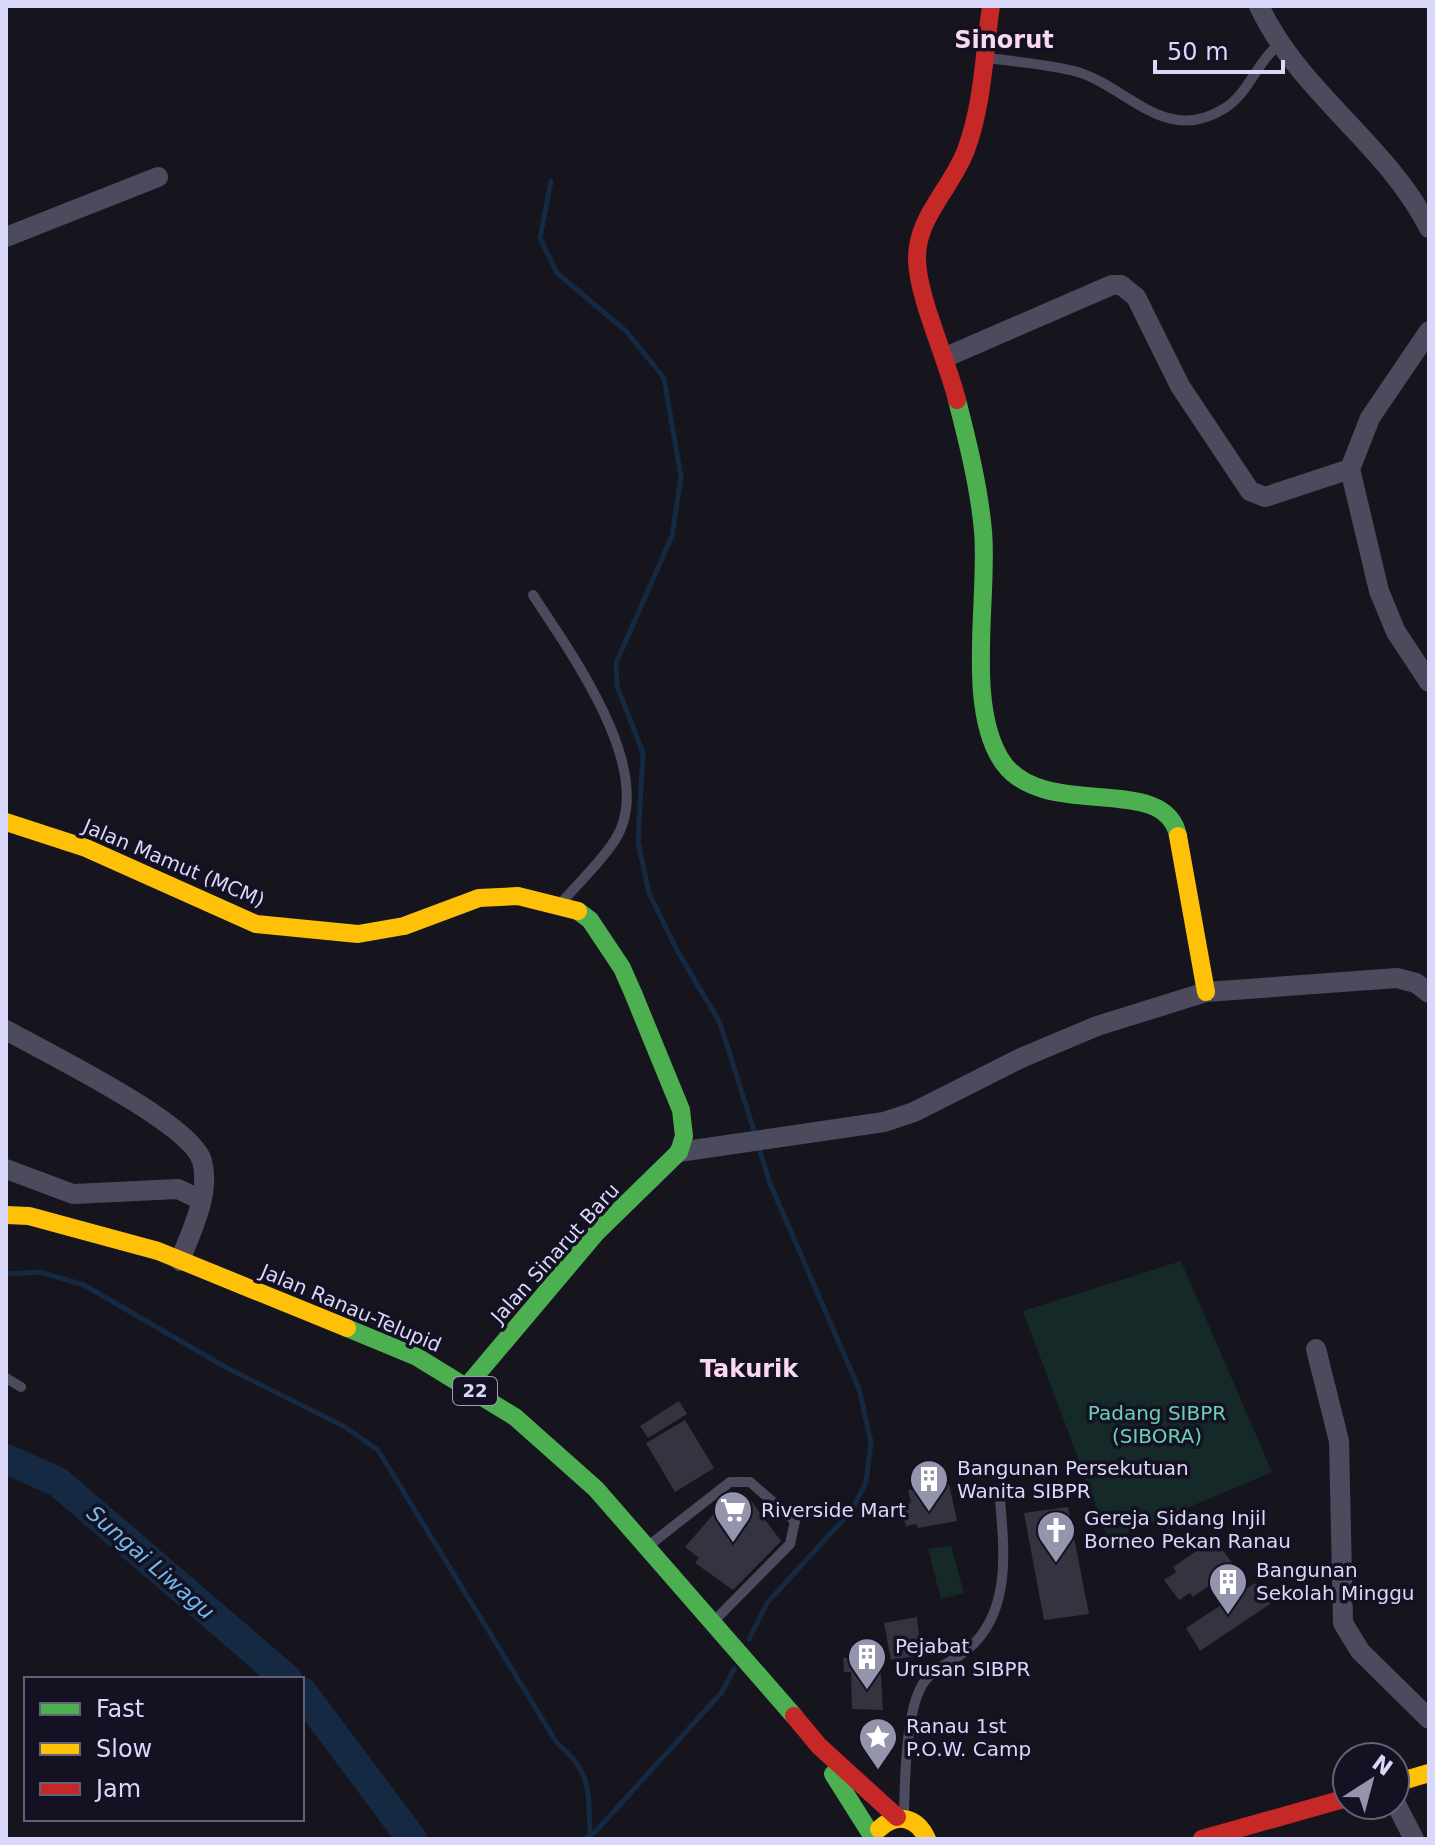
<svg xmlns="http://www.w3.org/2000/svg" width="1435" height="1845" viewBox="0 0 1435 1845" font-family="'DejaVu Sans',sans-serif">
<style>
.green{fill:#152928}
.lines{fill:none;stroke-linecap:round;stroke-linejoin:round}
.stream{stroke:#162943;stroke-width:5}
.river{stroke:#162943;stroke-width:30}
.building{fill:#343340}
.lane{stroke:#4c4b5e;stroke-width:10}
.street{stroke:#4c4b5e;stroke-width:20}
.fast{stroke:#4caf50;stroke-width:18}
.slow{stroke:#ffc107;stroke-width:18}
.jam{stroke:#c62828;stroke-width:18}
.labels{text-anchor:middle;stroke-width:7;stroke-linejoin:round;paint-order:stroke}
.shield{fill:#131122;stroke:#9e9cb9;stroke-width:2}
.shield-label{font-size:18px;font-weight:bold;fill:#dad8fa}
.street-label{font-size:20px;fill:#dad8fa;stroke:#131122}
.park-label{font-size:20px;fill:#6cd1b4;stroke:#131122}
.poi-label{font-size:20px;fill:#dad8fa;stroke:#131122;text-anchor:start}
.water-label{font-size:22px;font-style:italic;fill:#72b9ed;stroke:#131122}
.quarter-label{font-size:24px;font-weight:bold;fill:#fad9ef;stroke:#131122}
</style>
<rect width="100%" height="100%" fill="#16151e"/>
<path class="green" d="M1181 1261 1272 1472 1109 1541 1023 1311Z
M951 1546 964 1593 941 1599 928 1549Z"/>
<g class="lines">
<path class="stream" d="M551 181 540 238 557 273 626 331 664 378 681 477 672 536 616 663 617 686 643 753 638 842 649 893 678 952 720 1023 755 1134
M6 1274 40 1272 84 1285 227 1368 345 1427 378 1450 557 1743C593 1773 588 1791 590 1835
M749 1639 767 1603 852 1510 866 1482 871 1442 859 1389 769 1181 758 1144
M584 1839 596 1831 722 1692 734 1669"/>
<path class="river" d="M6 1459 58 1482 287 1679
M302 1692 412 1839"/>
</g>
<path class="building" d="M679 1401 687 1414 648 1438 640 1426Z
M685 1420 714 1468 675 1492 646 1443Z
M949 1484 957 1521 918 1528 916 1524 906 1526 900 1505 911 1503 908 1490Z
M745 1493 781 1541 733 1590 695 1563 699 1558 685 1547 717 1510Z
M1068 1507 1089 1614 1044 1620 1024 1513Z
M1214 1539 1240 1573 1226 1583 1221 1577 1193 1597 1190 1593 1179 1600 1164 1580 1176 1572 1173 1567Z
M1255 1583 1270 1604 1200 1651 1186 1628Z
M917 1617 921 1655 891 1660 884 1623Z
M880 1656 883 1710 852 1709 851 1672H844L843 1658Z"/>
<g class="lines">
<path class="lane" d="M989 58C1017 62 1046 64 1074 71 1126 84 1164 147 1225 108 1249 93 1257 61 1280 44
M533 595C569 651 659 772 615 840 601 862 580 881 563 901
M6 1378 21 1387
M652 1543 730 1482H750L795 1521 790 1544 719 1616
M904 1811C905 1778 906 1718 920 1689 929 1669 952 1663 967 1650 1012 1613 1004 1549 1000 1499"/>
<path class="street" d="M1259 6C1299 92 1387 144 1429 228
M6 237 158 177
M1429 331 1370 418 1350 469 1379 591 1396 632 1429 682
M946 357 1112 285H1121L1136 297 1180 386 1250 491 1265 497 1350 469
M6 1030C45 1052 191 1123 202 1161 211 1194 191 1231 180 1261
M679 1152 884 1122 914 1112 1021 1058 1097 1026 1206 992 1397 978 1416 983 1429 993
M6 1169 73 1194 178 1189 201 1200
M1316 1349 1339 1441 1343 1623 1360 1651 1429 1719
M1395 1802 1414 1839"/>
<path class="fast" d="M957 400C968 443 979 487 983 531 989 596 964 709 1004 764 1047 821 1166 772 1178 836
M347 1328 417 1357 515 1417 596 1489 794 1716
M467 1386 597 1232 679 1152 684 1136 681 1110 633 993 622 968 590 920 578 911
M833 1774 874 1839"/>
<path class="slow" d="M6 822 86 848 256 924 358 934 404 926 479 898 518 896 578 911
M1178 836 1206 992
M6 1215 29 1216 158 1251 347 1328
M1395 1783 1429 1773
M879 1829C897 1812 917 1817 927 1839"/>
<path class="jam" d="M957 400C947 359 918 298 917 260 916 217 952 188 966 150 983 105 984 53 991 6
M794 1716 819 1746 897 1817
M1202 1839 1347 1798"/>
</g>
<defs>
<g id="building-pin" transform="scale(2)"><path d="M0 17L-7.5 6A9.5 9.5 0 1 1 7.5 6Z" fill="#9594ad" stroke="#131122"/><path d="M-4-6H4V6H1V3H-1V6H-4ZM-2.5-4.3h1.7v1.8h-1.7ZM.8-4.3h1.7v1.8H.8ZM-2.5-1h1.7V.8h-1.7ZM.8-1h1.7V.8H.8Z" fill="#fff"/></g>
<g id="supermarket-pin" transform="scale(2)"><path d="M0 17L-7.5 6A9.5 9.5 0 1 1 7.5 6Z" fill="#9594ad" stroke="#131122"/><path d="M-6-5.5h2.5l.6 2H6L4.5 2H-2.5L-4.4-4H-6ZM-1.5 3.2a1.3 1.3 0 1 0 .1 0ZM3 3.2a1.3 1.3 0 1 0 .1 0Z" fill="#fff"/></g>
<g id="church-pin" transform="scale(2)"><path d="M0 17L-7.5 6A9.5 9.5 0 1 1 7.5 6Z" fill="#9594ad" stroke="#131122"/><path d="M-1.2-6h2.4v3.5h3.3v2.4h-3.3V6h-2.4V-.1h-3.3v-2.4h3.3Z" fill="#fff"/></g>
<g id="sight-pin" transform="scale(2)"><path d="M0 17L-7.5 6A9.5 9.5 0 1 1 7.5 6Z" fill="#9594ad" stroke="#131122"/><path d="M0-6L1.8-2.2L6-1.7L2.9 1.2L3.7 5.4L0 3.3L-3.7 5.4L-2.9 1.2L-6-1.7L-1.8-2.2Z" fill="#fff"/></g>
</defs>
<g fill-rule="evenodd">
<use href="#building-pin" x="929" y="1479"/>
<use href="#supermarket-pin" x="733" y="1510"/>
<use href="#church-pin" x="1056" y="1530"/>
<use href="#building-pin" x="1228" y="1582"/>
<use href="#building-pin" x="867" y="1657"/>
<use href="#sight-pin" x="878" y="1737"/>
</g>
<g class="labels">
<rect class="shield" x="453" y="1377" width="44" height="28" rx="6"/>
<g class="shield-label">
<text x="475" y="1397">22</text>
</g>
<g class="street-label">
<text transform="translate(174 863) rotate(23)" y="7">Jalan Mamut (MCM)</text>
<text transform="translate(555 1253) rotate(-48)" y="7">Jalan Sinarut Baru</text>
<text transform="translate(351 1308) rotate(23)" y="7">Jalan Ranau-Telupid</text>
</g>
<g class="park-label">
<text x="1157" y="1420">Padang SIBPR<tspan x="1157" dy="23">(SIBORA)</tspan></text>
</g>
<g class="poi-label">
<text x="957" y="1475">Bangunan Persekutuan<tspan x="957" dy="23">Wanita SIBPR</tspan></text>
<text x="761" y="1517">Riverside Mart</text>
<text x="1084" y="1525">Gereja Sidang Injil<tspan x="1084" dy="23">Borneo Pekan Ranau</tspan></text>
<text x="1256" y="1577">Bangunan<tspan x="1256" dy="23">Sekolah Minggu</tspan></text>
<text x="895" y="1653">Pejabat<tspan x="895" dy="23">Urusan SIBPR</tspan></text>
<text x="906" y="1733">Ranau 1st<tspan x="906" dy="23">P.O.W. Camp</tspan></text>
</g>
<g class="water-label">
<text transform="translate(151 1562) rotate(41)" y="8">Sungai Liwagu</text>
</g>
<g class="quarter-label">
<text x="1004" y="48">Sinorut</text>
<text x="749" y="1377">Takurik</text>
</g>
</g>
<rect width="1435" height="1845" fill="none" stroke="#dad8fa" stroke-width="16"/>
<rect x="24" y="1677" width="280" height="144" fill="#131122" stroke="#636178" stroke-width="2"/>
<rect x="40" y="1703" width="40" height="12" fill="#4caf50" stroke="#636178" stroke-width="2"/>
<text x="96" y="1717" font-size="24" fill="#dad8fa">Fast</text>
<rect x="40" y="1743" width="40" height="12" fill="#ffc107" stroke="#636178" stroke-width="2"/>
<text x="96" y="1757" font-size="24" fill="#dad8fa">Slow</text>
<rect x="40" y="1783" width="40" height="12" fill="#c62828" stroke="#636178" stroke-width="2"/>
<text x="96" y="1797" font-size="24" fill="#dad8fa">Jam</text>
<g transform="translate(1371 1781) rotate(36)"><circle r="38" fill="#131122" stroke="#636178" stroke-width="2"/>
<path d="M0-6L14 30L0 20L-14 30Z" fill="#9594ad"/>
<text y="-12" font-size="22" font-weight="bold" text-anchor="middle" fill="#dad8fa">N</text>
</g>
<path d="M1155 60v12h128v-12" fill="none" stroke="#dad8fa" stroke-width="4"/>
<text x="1167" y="60" font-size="24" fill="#dad8fa" stroke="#131122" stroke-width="6" paint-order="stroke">50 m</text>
</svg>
